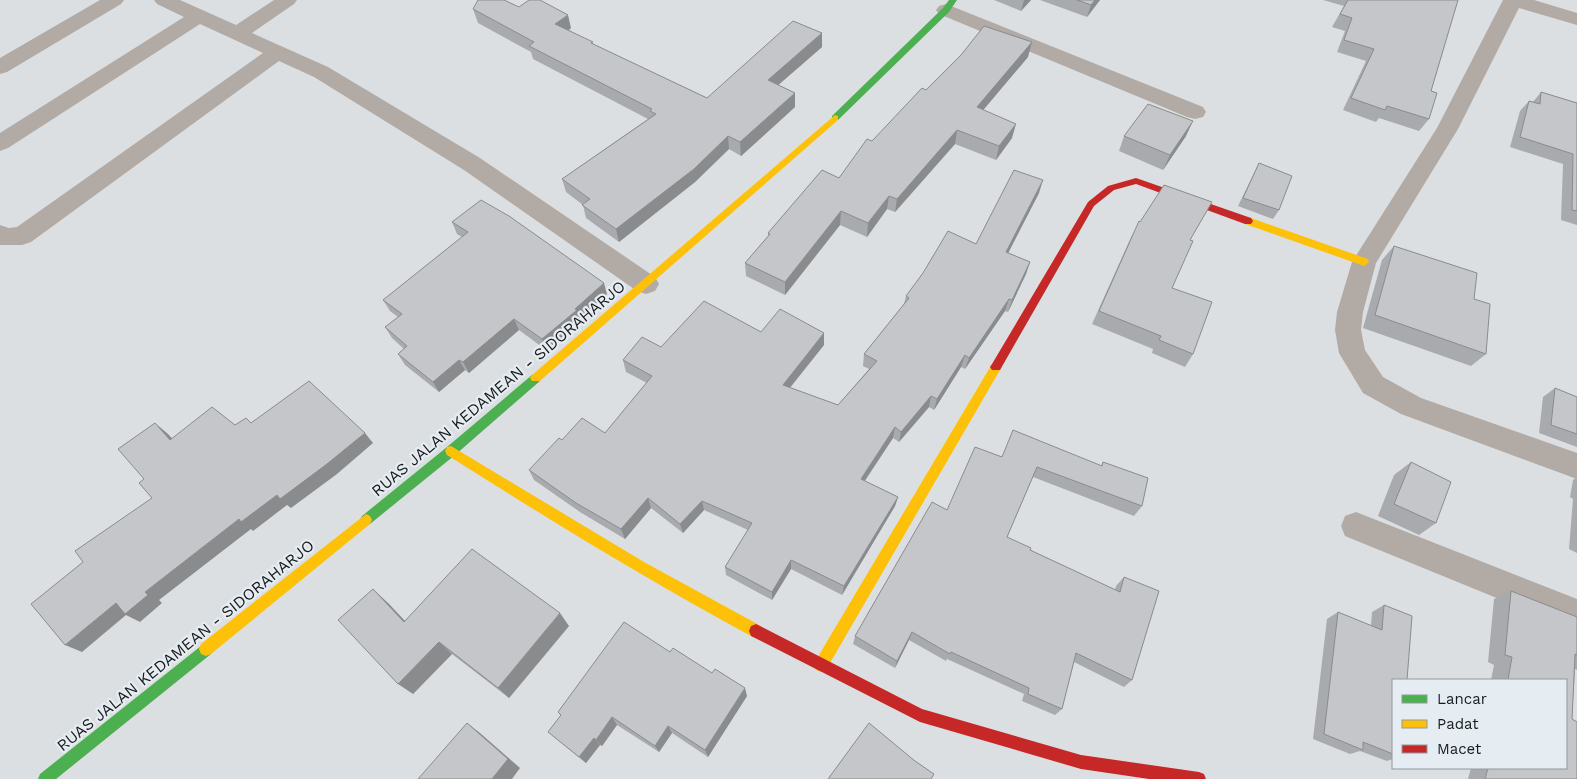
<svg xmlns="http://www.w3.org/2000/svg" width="1577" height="779" viewBox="0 0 1577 779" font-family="'Work Sans',sans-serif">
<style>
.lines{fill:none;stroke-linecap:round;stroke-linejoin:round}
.street{fill:#b1aaa5;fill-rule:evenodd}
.fast{fill:#4caf50;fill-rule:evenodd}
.slow{fill:#ffc107;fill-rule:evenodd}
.jam{fill:#c62828;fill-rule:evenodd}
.wall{fill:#a9aaad}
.shaded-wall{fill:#8a8b8d}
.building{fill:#c5c6c9;stroke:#8a8b8d}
.labels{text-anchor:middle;stroke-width:4.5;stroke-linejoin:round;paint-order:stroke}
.street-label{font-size:16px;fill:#181a1c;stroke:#e5edf3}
</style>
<rect width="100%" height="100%" fill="#dcdfe2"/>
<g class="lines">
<path class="street" d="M100 0H124L121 4 7 72 0 74V58Z
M154 0H180L236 25 274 0H297L294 4 252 33 328 67 480 158 655 277 659 284 655 291 646 294 637 291 464 170 314 77 279 61 31 242 22 245H0V225L9 228 17 227 263 53 200 24 8 148 0 151V133L184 17 157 4Z
M1503 0H1534L1577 13V25L1519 8 1458 129 1376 263 1363 312 1361 330 1365 350 1383 377 1421 398 1577 453V479L1401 414 1363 393 1339 353 1335 330 1337 312 1352 262 1437 128Z
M946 4 1203 107 1206 112 1203 117 1195 119 1187 117 939 14 936 10 939 6Z
M1356 512 1577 599V631L1345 536 1341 526 1345 516Z"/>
<path class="fast" d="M949 0H957L949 12 838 120H832V116L943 8Z
M536 373 540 375 542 378 540 381 455 455 370 524 366 526 362 524 360 520 362 516 447 447 532 375Z
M206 642 211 644 213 649 211 654 56 779H38L40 774Z"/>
<path class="slow" d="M835 115 838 116V120L540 381H532L530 378 532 375Z
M1248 217 1368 259 1369 262 1364 266 1245 224 1243 221 1245 218Z
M996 362 1000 364 1002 367 1000 370 826 670 821 672 816 670 814 665 816 660 992 364Z
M451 446 644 562 761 626 763 631 761 636 756 638 751 636C647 580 547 518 447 455L445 451 447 447Z
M366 514 370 516 372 520 370 524 211 654 206 656 201 654 199 649 201 644Z"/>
<path class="jam" d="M1136 178 1251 218 1253 221 1251 224H1245L1136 184 1114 190 1094 206 1000 370H992L990 367 992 364 1088 202 1108 186Z
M756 624 922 709 1081 755 1199 772 1204 774 1206 779H1149L1081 769 920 722 751 636 749 631 751 626Z"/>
</g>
<path class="wall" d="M994 0H1031L1021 11Z
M1040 0H1100L1087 17Z
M1323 0H1458L1431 91 1429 119 1419 131 1379 118 1376 122 1343 110 1366 61 1337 52 1345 31 1332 27 1344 6Z
M519 7 571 28 569 30 594 45 707 98 822 33V47L778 85 795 93V107L741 156 729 149 695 182 619 242 586 218 583 205 566 192 562 179 648 119 533 59 531 52 478 23 473 9Z
M1028 57 983 110 1012 138 996 160 955 144 895 212 887 209 867 237 840 225 785 295 746 276 745 263 768 236V233L839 178 872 141 926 90Z
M1541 92 1577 103V225L1561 220 1563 164 1510 147 1520 111 1529 101 1533 102Z
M1124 136H1186L1163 170 1119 151Z
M1259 163 1279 210 1273 219 1238 206Z
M1039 193 1008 253 1030 262 1026 274 1008 312 1005 311 965 369 961 367 934 410 929 407 899 442 893 438 865 481 898 497 895 506 842 595 791 569 772 600 726 575 725 567 748 530 704 510 683 533 651 508 625 539 580 512 534 480 529 470 562 440 605 433 647 383 626 372 623 360 661 347 761 332 824 333V345L790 388 838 405 869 369 863 366 864 354 904 304 906 296 976 244Z
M452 222 607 294 580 319V322L546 350 519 330 469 373 465 370 439 392 405 365 398 354 404 349 392 338 385 327 398 317 390 311 383 300 462 237 457 234Z
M1132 235 1190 240 1172 288 1193 354 1185 367 1152 353 1153 349 1092 324Z
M1394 246 1474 299 1486 354 1471 366 1363 328 1382 260Z
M1555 388 1577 397V447L1539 433 1543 397Z
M1002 457 1101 466 1103 462 1142 506 1134 516 1033 477 1007 537 1030 550 1115 590 1116 586 1124 577 1132 680 1124 687 1074 662 1062 709 1055 715 1022 701 1024 694 947 659 946 661 909 640 895 668 853 644 855 636 947 510Z
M1411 462 1436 523 1419 535 1378 516 1394 475Z
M1577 477V553L1569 549 1573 499 1570 497 1573 480Z
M1511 591 1577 617V670L1575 669 1572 719 1577 779H1468L1471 768H1566V680H1491L1494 665 1488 662 1494 599Z
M388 603 405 621 569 626 509 698 452 654 413 694Z
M1384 605 1393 680V759L1387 761 1360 751 1350 754 1313 739 1327 619 1338 612 1371 626 1372 612Z
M670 652 747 696 708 757 672 733 659 752 617 725 602 746 600 745 586 763 548 732 561 716 558 712Z"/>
<path class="shaded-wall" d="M1024 0H1031L1021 11Z
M1095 0H1100L1087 17 1091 5Z
M568 15 571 28 558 37 555 24Z
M822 33V47L768 94V80Z
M1032 42 1028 57 974 121 977 107Z
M795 93V107L741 156 740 142Z
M1193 121 1186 136 1163 170 1170 155Z
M1016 124 1012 138 996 160 999 146Z
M957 130 955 144 895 212 897 199Z
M728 136 729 149 695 182 619 242 616 229Z
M1043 180 1039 193 1002 265 1006 252Z
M889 196 887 209 867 237 868 223Z
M841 211 840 225 785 295V282Z
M1030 262 1026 274 1008 312 1012 300Z
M604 283 607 294 580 319V322L546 350 542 339Z
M1009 299 1005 311 965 369 969 358Z
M514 319 519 330 469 373 463 362Z
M824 333V345L783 396V385Z
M965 355 961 367 934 410 937 399Z
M459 360 465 370 439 392 433 382Z
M931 396 929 407 899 442 901 432Z
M155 423 168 434 183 450 170 440Z
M895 427 893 438 859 489 861 479Z
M365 433 373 443 337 474 291 508 287 505 253 531 251 529 159 600 162 603 140 622 126 615 82 652 65 645 116 603 145 592 239 519 277 495Z
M898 497 895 506 842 595 844 586Z
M648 498 651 508 625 539 621 529Z
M702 501 704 510 683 533 680 524Z
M791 560V569L772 600V592Z
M373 589 388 603 418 635 404 622Z
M560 613 569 626 509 698 498 688Z
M912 632 909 640 895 668 897 661Z
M439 642 452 654 413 694 398 684Z
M745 688 747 696 708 757 705 750Z
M612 717 617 725 602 746 596 740Z
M467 723 480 733 520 768 512 779H492Z
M668 726 672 733 659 752 655 746Z
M594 738 600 745 586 763 579 757Z"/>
<path class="building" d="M478 0H504L519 7 529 0H540L568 15 555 24 593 42 591 43 707 98 793 21 822 33 768 80 795 93 740 142 728 136 694 169 616 229 582 205 590 199 562 179 656 114 650 111 652 109 529 46 534 42 473 9Z
M1077 0H1095L1091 5Z
M1348 0H1458L1431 91 1437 93 1429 119 1387 106 1385 110 1351 98 1374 49 1344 40 1352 18 1340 14Z
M984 26 1032 42 977 107 1016 124 999 146 957 130 897 199 889 196 868 223 841 211 785 282 745 263 770 234 768 233 822 170 839 178 867 139 872 141 922 88 926 90 961 55Z
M1541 92 1577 103V211L1572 210 1573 154 1520 137 1529 101 1540 104Z
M1148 104 1193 121 1170 155 1124 136Z
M1259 163 1292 176 1279 210 1243 198Z
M1014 170 1043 180 1006 252 1030 262 1012 300 1009 299 969 358 965 355 937 399 931 396 901 432 895 427 861 479 898 497 844 586 791 560 772 592 725 567 752 523 702 501 680 524 648 498 621 529 576 503 529 470 559 438 562 440 582 418 605 433 652 376 623 360 642 337 661 347 704 301 761 332 780 309 824 333 783 385 838 405 877 361 864 354 909 298 906 296 923 273 948 231 976 244Z
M1164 185 1212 202 1190 240 1193 241 1172 288 1212 302 1193 354 1159 340 1161 336 1099 311 1139 221 1140 222Z
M481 200 509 216 604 283 575 309 577 310 542 339 514 319 463 362 459 360 433 382 398 354 407 346 385 327 402 314 383 300 468 232 452 222Z
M1394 246 1477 273 1474 299 1490 304 1486 354 1375 315Z
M309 381 365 433 327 464 280 499 277 495 241 522 239 519 145 592 148 595 125 614 116 603 65 645 31 604 83 562 75 551 152 498 139 483 144 479 118 449 155 423 170 440 212 407 235 425 246 418 251 423Z
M1555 388 1577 397V434L1551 425Z
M1013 430 1102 466 1103 462 1148 478 1142 506 1037 467 1007 537 1031 548 1030 550 1120 592 1124 577 1159 591 1132 680 1076 653 1062 709 1028 694 1029 688 951 652 950 654 912 632 897 661 855 636 932 502 947 510 975 447 1002 457Z
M1411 462 1451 482 1436 523 1394 504Z
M472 549 560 613 498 688 439 642 398 684 338 620 373 589 404 622Z
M1511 591 1577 617V655L1575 654 1572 719 1577 722V779H1485L1488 768H1566V680H1508L1512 657 1505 655Z
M1384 605 1412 616 1407 680H1393V754L1363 742V750L1324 734 1338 612 1382 630Z
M624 622 670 652 673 648 712 673 715 669 745 688 705 750 668 726 655 746 612 717 596 740 594 738 579 757 548 732 561 715 558 712Z
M467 723 508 759 492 779H418Z
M869 723 915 761 934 774 931 779H828Z"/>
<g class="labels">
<g class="street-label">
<text transform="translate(498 388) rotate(-40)" y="6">RUAS JALAN KEDAMEAN - SIDORAHARJO</text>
<text transform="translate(185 645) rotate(-39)" y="6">RUAS JALAN KEDAMEAN - SIDORAHARJO</text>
</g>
</g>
<rect x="1392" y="679" width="175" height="90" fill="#e5edf3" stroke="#93999d"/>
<rect x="1402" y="695" width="25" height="8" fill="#4caf50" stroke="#93999d"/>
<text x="1437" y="704" font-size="15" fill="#181a1c">Lancar</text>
<rect x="1402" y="720" width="25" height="8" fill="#ffc107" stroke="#93999d"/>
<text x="1437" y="729" font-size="15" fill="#181a1c">Padat</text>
<rect x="1402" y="745" width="25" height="8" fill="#c62828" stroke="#93999d"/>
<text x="1437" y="754" font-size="15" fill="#181a1c">Macet</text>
</svg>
